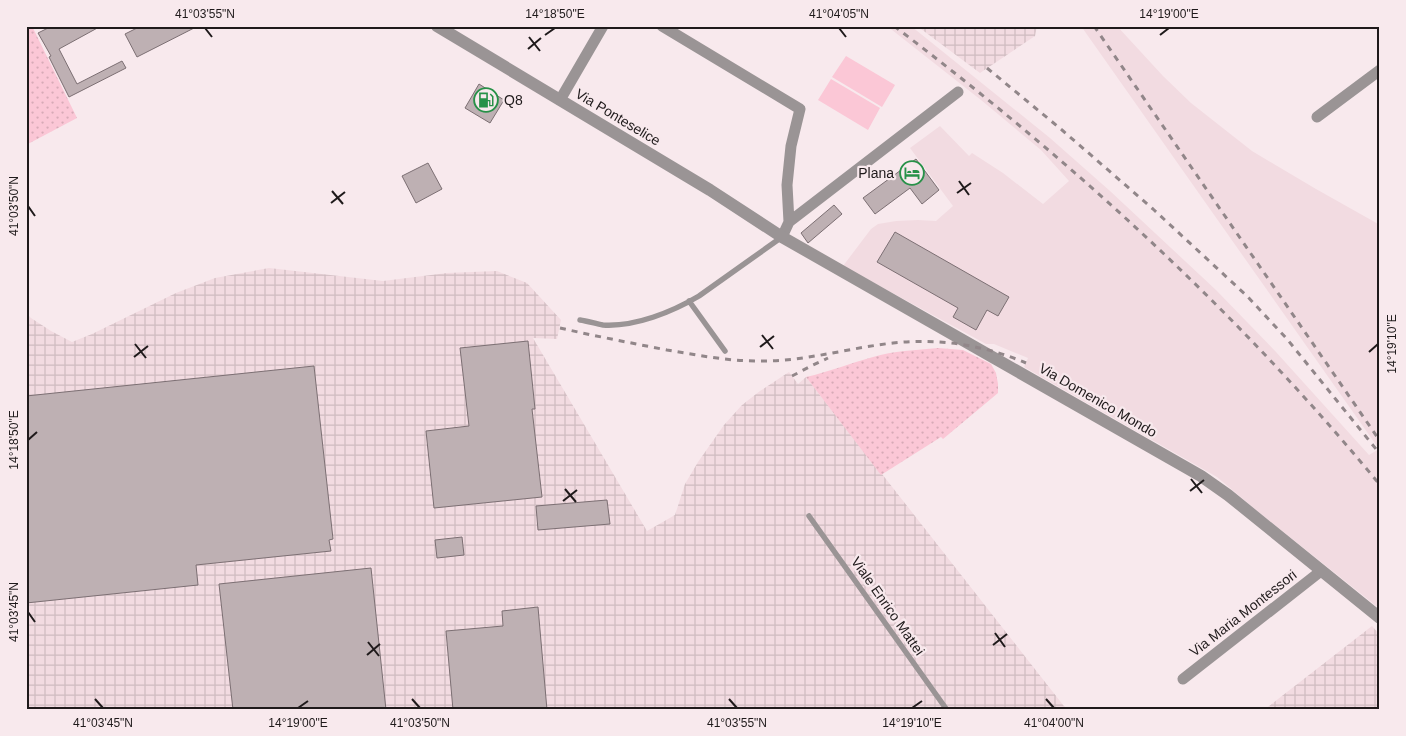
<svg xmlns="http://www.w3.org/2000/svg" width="1406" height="736" viewBox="0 0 1406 736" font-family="Helvetica,sans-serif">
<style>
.built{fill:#f2dbe1}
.industrial{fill:url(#industrial-grid)}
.grass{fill:url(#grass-dots)}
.garden{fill:#fbc7d6}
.building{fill:#beb0b3;stroke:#7c6f73}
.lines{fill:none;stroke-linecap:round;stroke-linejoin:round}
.service{stroke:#9a9495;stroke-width:5.5}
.minor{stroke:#9a9495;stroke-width:11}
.tertiary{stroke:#9a9495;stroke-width:12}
.rail{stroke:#918689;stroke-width:3;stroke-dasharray:6 6;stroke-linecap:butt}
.ticks{fill:none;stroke:#1f1a1b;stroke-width:2}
.labels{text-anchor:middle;stroke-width:4.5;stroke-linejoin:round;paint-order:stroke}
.poi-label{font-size:14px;fill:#1f1a1b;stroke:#f8e9ed;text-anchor:start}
.street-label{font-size:14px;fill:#1f1a1b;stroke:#f8e9ed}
.neatline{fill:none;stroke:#1f1a1b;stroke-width:2}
.ticks-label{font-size:12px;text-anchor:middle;fill:#1f1a1b}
</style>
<defs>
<pattern id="industrial-grid" width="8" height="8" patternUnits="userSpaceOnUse" patternTransform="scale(1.25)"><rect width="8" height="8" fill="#f2dbe1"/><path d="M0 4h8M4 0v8" fill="none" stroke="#cfbbc0"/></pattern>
<pattern id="grass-dots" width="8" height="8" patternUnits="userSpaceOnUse" patternTransform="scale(1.25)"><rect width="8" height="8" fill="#fbc7d6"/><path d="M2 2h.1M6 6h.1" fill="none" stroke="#d7aab7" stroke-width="1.8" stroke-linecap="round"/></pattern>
</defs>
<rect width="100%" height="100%" fill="#f8e9ed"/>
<path class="built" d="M887 26H911L1050 138 1110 191 1216 290 1276 352 1369 455 1379 449 1081 26H1117L1163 76 1191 103 1252 151 1316 189 1380 225V609L1262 515 1217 477 1024 367 1028 358 994 344H986L843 266 871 229 878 224 896 221 918 220 936 221 953 206 910 148 940 126 969 156 972 153 1003 173 1043 204 1069 181 1041 150 981 100Z"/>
<path class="industrial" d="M917 26H1037L1035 36 980 73Z
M269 268 383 281 447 273 497 271 527 283 561 320 557 339 533 338 647 531 675 515 685 484 698 462 724 425 742 405 760 391 789 372 798 384 806 377 1067 710H26V313L31 318 51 331 72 342 92 334 176 293 215 278Z
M1372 626 1380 635V710H1264Z"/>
<path class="grass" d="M26 26H32L77 118 26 145Z
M938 348 963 350 991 364 996 373 998 384V393L943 439 941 437 881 475 806 377C829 372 850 363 873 357 893 351 916 350 938 348Z"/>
<path class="garden" d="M846 56 895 85 882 107 832 77Z
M831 79 880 108 868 130 818 100Z"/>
<path class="building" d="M52 26H101L59 49 77 84 122 61 126 68 69 97 49 57 51 56 38 33Z
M141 26H198L137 57 125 34Z
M479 84 504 100 490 123 465 108Z
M916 159 939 190 922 204 910 188 875 214 863 198Z
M428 163 442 189 416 203 402 176Z
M834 205 842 214 808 243 801 233Z
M895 232 1009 297 998 316 987 310 976 330 953 317 958 308 877 262Z
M528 341 535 409H532L542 497 434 508 426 431 469 426 460 348Z
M314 366 333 539 329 540 331 551 196 565 198 585 26 603V396Z
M607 500 610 524 538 530 536 506Z
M462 537 464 555 437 558 435 540Z
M371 568 386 710H233L219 584Z
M538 607 547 710H453L446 631 503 626 502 611Z"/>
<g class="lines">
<path class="service" d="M689 301 725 351
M580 320C588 321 596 324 603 325 635 327 672 312 699 296L782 237
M809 516 947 710"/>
<path class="minor" d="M662 26 800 109 791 146 787 185 789 222
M560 100 603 26
M1317 117 1380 70
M782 237 789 222 958 92
M1183 679 1321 571"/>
<path class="tertiary" d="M437 26 710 190 782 237 1201 476 1228 495 1380 618"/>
<path class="rail" d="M894 26C1072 161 1238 312 1380 485
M1094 26 1380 441
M987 68 1062 130 1153 209 1247 296 1287 339 1380 454
M560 328C595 336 631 343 667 350 697 355 727 361 758 361 803 362 848 348 893 343 939 338 984 345 1026 363
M792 376 813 365 828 358"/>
</g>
<path class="ticks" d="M205 28 212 37M839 28 846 37M545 35 555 28M1160 35 1169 28M529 37 540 51M528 49 541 38M959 181 969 195M332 191 343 204M957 193 971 183M331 203 345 192M28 206 35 216M762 335 773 349M135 344 146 358M760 347 774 336M1369 352 1378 344M134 357 148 346M28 440 37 432M1191 479 1202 493M565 489 576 502M1190 491 1204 480M563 501 577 490M28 612 35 622M995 633 1005 647M368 642 379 656M993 645 1007 634M367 655 380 644M95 699 103 708M412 699 420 708M729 699 737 708M1046 699 1054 708M298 708 308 701M912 708 922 701"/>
<defs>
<g id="fuel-ring" transform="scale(1.25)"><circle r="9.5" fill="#f8e9ed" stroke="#279148" stroke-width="1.5"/><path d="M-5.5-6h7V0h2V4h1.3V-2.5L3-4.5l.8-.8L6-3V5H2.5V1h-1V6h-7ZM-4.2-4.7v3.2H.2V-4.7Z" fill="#279148"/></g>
<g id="hotel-ring" transform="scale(1.25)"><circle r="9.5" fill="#f8e9ed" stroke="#279148" stroke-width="1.5"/><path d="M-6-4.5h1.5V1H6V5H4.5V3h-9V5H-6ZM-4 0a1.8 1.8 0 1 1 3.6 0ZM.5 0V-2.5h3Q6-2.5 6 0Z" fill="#279148"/></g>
</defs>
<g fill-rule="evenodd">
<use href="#fuel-ring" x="486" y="100"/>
<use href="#hotel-ring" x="912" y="173"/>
</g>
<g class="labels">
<g class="poi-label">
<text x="504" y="105">Q8</text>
<text x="894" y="178" text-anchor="end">Plana</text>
</g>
<g class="street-label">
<text transform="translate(618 117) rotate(31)" y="5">Via Ponteselice</text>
<text transform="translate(1098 400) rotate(30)" y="5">Via Domenico Mondo</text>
<text transform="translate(888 606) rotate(55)" y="5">Viale Enrico Mattei</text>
<text transform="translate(1243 613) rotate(-38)" y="5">Via Maria Montessori</text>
</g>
</g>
<rect width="1406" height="736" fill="none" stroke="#f8e9ed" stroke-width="55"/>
<rect x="28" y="28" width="1350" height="680" class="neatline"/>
<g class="ticks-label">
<text x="205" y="18">41°03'55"N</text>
<text x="555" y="18">14°18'50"E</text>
<text x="839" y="18">41°04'05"N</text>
<text x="1169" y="18">14°19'00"E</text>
<text transform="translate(14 206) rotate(-90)" y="4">41°03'50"N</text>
<text transform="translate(1392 344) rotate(-90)" y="4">14°19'10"E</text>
<text transform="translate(14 440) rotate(-90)" y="4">14°18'50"E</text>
<text transform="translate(14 612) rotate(-90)" y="4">41°03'45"N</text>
<text x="103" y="727">41°03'45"N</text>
<text x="298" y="727">14°19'00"E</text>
<text x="420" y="727">41°03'50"N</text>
<text x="737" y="727">41°03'55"N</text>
<text x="912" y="727">14°19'10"E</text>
<text x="1054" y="727">41°04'00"N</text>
</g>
</svg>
